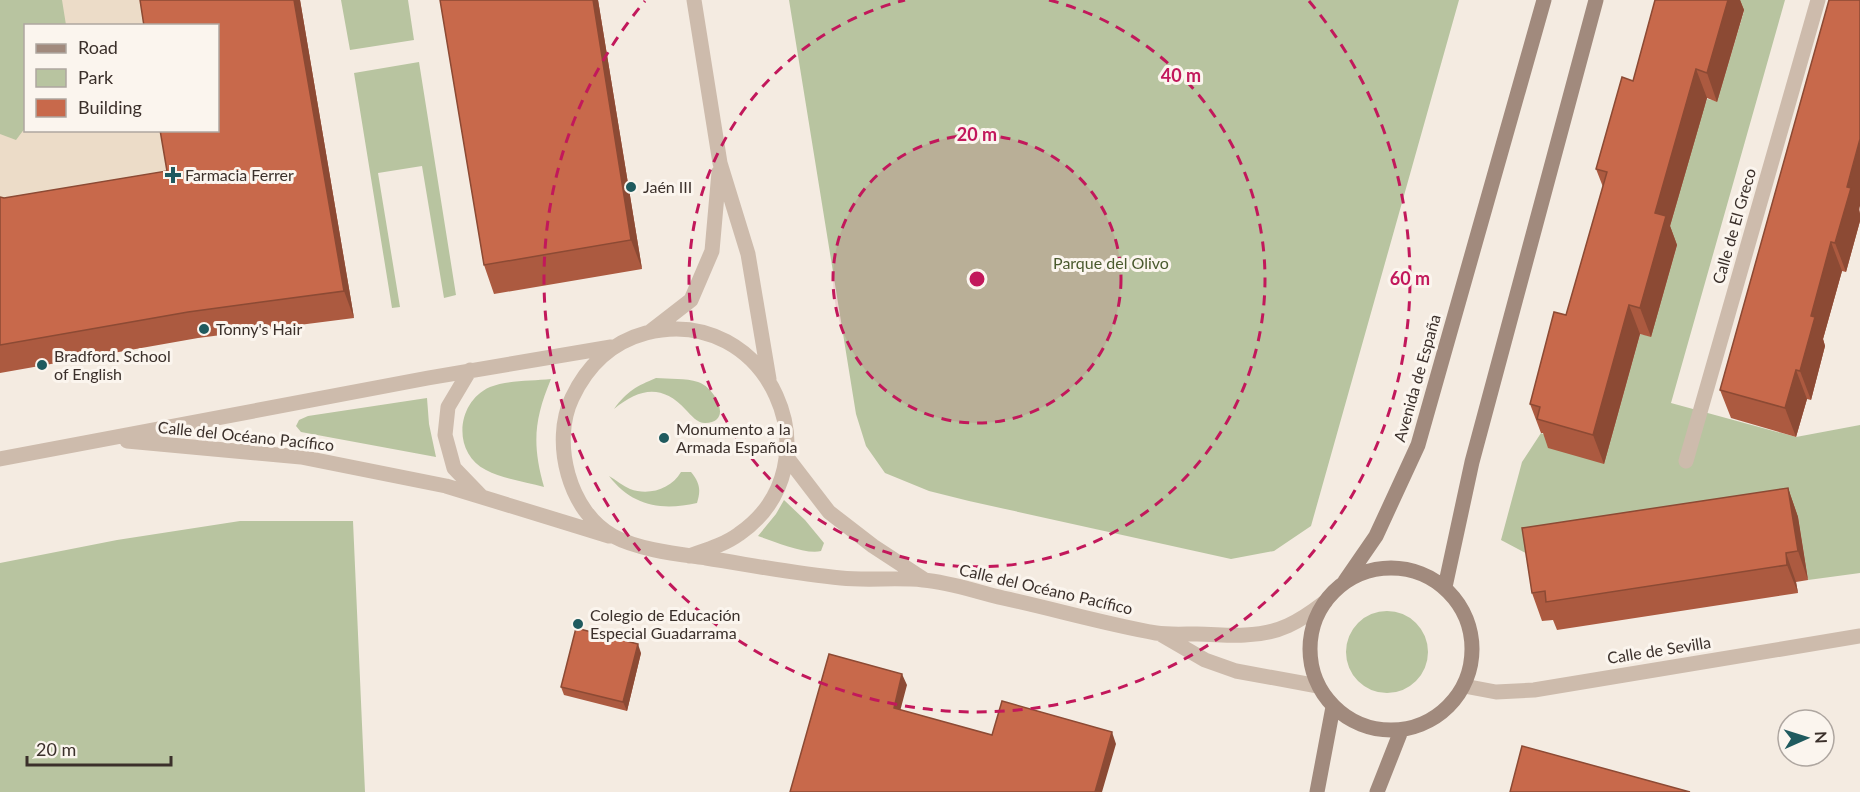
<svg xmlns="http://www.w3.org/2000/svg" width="1860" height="792" viewBox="0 0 1860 792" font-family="Lato,sans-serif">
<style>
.green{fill:#b8c4a0}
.plaza{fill:#ecdcc8}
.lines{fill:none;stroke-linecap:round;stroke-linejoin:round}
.minor{stroke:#cdbbac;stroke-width:15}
.secondary{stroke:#a18a7d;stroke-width:15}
.wall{fill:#ac5a40}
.shaded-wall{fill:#8c4a34}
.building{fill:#c8694b;stroke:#8c4a34;stroke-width:1.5}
.ring{fill:none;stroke:#c2185b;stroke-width:3;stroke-dasharray:10 8}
.poi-dot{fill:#1f5a5e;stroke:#fbf5ee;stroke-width:2}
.labels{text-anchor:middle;stroke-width:6;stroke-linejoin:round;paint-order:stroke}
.poi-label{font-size:16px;fill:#3b302b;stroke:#fbf5ee;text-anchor:start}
.street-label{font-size:16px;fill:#3b302b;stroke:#fbf5ee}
.park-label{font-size:16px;fill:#4a5a2e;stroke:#fbf5ee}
.centre{fill:#c2185b;stroke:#fbf5ee;stroke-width:3}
.ring-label{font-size:18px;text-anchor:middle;font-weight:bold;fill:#c2185b;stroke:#fbf5ee;stroke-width:6;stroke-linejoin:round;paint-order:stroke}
</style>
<rect width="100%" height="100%" fill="#f4ebe1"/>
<path class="green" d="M0 0H146L150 25 26 26V130L0 227Z
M341 0H408L414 40 350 50Z
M789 0H1459L1311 526 1274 551 1231 559 969 501 929 491 885 473 866 446 856 414Z
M1734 0H1785L1671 403 1796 437 1860 425V573L1808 580 1798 517 1533 557 1501 540 1522 462 1541 433 1604 463 1640 334 1651 336 1677 245 1669 229 1703 110 1707 99 1717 101 1744 11Z
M419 62 456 295 444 298 422 166 378 173 400 307 392 308 354 73Z
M656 378C669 379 686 378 698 382 715 387 734 423 705 423 697 423 691 415 686 410 662 384 640 388 614 409 627 391 637 386 656 378Z
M551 379C534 420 532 444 544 487 526 482 503 479 486 470 452 453 456 402 490 387 508 380 532 381 551 379Z
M427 398 429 424 436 457 301 432 296 426 299 420 308 416Z
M681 472H691C700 483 701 490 697 503 661 511 632 506 609 476 616 480 623 486 630 489 649 496 671 489 681 472Z
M784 500 805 520 824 543 821 551C806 555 773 541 758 536L776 514Z
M240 521H353L365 792H0V563L117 540Z
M1346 652a41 41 0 1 1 82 0a41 41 0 1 1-82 0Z"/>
<path class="plaza" d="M62 0H146L150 25H66Z
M25 128 26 130 166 131 176 197 0 227V134L16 140Z"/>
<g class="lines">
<path class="minor" d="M694 0 720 163 748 254 769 379
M651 331 691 300 712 251 719 172
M470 370 448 407 445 435 454 468 481 496
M127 441 301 457 446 486 609 536
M786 456 829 512 873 546 925 580
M0 459 428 378 611 347
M1686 461 1818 0
M689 556C706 550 724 545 739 534 840 464 768 302 646 333 612 342 587 366 572 398 551 442 569 512 613 536 639 550 678 554 706 558 751 565 796 574 841 578 868 581 896 577 923 580 950 582 977 592 1003 598 1054 609 1105 624 1156 633 1169 635 1184 634 1197 634 1213 634 1229 636 1245 635 1279 634 1299 622 1325 602
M1162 635 1205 660 1236 671 1318 686
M1464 686 1496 692 1534 690 1860 636"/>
<path class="secondary" d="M1310 649a81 81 0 1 1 162 0a81 81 0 1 1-162 0Z
M1345 581 1376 536 1418 445 1544 0
M1445 587 1472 462 1596 0
M1317 792 1333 707
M1377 792 1401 731"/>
</g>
<path class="wall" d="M140 0H300L354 318 198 338 0 373V197L4 198 167 171Z
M440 0H598L642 269 494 294 484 265Z
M1655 0H1740L1744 10 1717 102 1707 98 1670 226 1677 245 1651 337 1640 334 1604 464 1548 448 1543 433H1541L1530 404 1566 315 1603 187 1596 169 1633 81Z
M1829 0 1860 214V221L1846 272 1842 271 1823 339 1825 346 1811 400 1807 399 1796 437 1731 418 1720 390Z
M1788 488 1798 517 1808 580 1796 582 1798 593 1557 630 1553 620 1542 621 1532 593Z
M641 653 627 711 564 695 561 687Z"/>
<path class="shaded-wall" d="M294 0H300L354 318 344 291Z
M593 0H598L642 269 631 240Z
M1728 0H1740L1744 10 1717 102 1707 73Z
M1696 69 1707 98 1670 226 1677 245 1651 337 1640 308 1655 213Z
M1860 139V206L1859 210 1860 214V221L1846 272 1835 243 1847 187Z
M1831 242 1842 271 1823 339 1825 346 1811 400 1800 371 1811 316Z
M1629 305 1640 334 1604 464 1593 435Z
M1796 370 1807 399 1796 437 1785 408Z
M1788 488 1798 517 1808 580 1798 551Z
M1786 553 1796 582 1798 593 1787 565Z
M638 644 641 653 627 711 623 702Z
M902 674 907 685 898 719 894 708Z
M1112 732 1116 744 1102 792H1095Z"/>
<path class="building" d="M140 0H294L344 291 188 312 0 345V197L4 198 167 171 160 130H218V26H144Z
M440 0H593L631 240 484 265Z
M1655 0H1728L1707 73 1696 69 1655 213 1666 216 1640 308 1629 305 1593 435 1537 419 1540 407 1530 404 1554 312 1566 315 1607 172 1596 169 1622 77 1633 81Z
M1829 0H1860V139L1847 187 1851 188 1835 243 1831 242 1811 316 1815 317 1800 371 1796 370 1785 408 1720 390Z
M1788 488 1798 551 1786 553 1787 565 1546 602 1545 591 1532 593 1522 528Z
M576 628 638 644 623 702 561 687Z
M829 654 902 674 894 708 992 735 1002 701 1112 732 1095 792H790Z
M1522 746 1690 792H1510Z"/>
<circle cx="977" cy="279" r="144" fill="#c2185b" fill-opacity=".12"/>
<g class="ring">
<circle cx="977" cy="279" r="144"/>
<path d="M1049 0A288 288 0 1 1 905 0"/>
<path d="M1309 1A433 433 0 1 1 645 1"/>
</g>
<g class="poi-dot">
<path d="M170 166h6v6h6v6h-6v6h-6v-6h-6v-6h6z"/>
<circle cx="631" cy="187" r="6"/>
<circle cx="204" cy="329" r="6"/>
<circle cx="42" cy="365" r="6"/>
<circle cx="664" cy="438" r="6"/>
<circle cx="578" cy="624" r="6"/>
</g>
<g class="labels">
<g class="poi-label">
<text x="185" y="181">Farmacia Ferrer</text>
<text x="643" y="193">Jaén III</text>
<text x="216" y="335">Tonny's Hair</text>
<text x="54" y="362">Bradford. School<tspan x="54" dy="18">of English</tspan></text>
<text x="676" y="435">Monumento a la<tspan x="676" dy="18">Armada Española</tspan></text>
<text x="590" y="621">Colegio de Educación<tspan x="590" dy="18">Especial Guadarrama</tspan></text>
</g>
<g class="street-label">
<text transform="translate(1734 226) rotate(-74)" y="6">Calle de El Greco</text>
<text transform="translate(1417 378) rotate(-74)" y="6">Avenida de España</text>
<text transform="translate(246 436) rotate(6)" y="6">Calle del Océano Pacífico</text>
<text transform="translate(1046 589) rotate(13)" y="6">Calle del Océano Pacífico</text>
<text transform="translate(1659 650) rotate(-9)" y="6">Calle de Sevilla</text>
</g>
<g class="park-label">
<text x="1111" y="269">Parque del Olivo</text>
</g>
</g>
<circle cx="977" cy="279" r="9" class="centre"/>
<g class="ring-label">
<text x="1181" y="82">40 m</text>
<text x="977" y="141">20 m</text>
<text x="1410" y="285">60 m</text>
</g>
<rect x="24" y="24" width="195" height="108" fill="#fbf5ee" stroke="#aea6a0" stroke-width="1.5"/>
<rect x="36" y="44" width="30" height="9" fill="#a18a7d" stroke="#aea6a0" stroke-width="1.5"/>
<text x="78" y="54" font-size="18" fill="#3b302b">Road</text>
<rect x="36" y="69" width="30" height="18" fill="#b8c4a0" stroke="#aea6a0" stroke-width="1.5"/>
<text x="78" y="84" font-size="18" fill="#3b302b">Park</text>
<rect x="36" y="99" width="30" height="18" fill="#c8694b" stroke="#aea6a0" stroke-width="1.5"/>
<text x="78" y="114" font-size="18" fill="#3b302b">Building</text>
<g transform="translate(1806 738) rotate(87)"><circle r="28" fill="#fbf5ee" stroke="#aea6a0" stroke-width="1.5"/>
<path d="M0-4.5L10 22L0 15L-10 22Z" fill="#1f5a5e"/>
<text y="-9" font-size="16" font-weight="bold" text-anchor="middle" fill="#3b302b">N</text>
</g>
<path d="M27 756v9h144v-9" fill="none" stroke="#3b302b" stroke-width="3"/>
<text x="36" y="756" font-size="18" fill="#3b302b" stroke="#fbf5ee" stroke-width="4.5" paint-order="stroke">20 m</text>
</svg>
